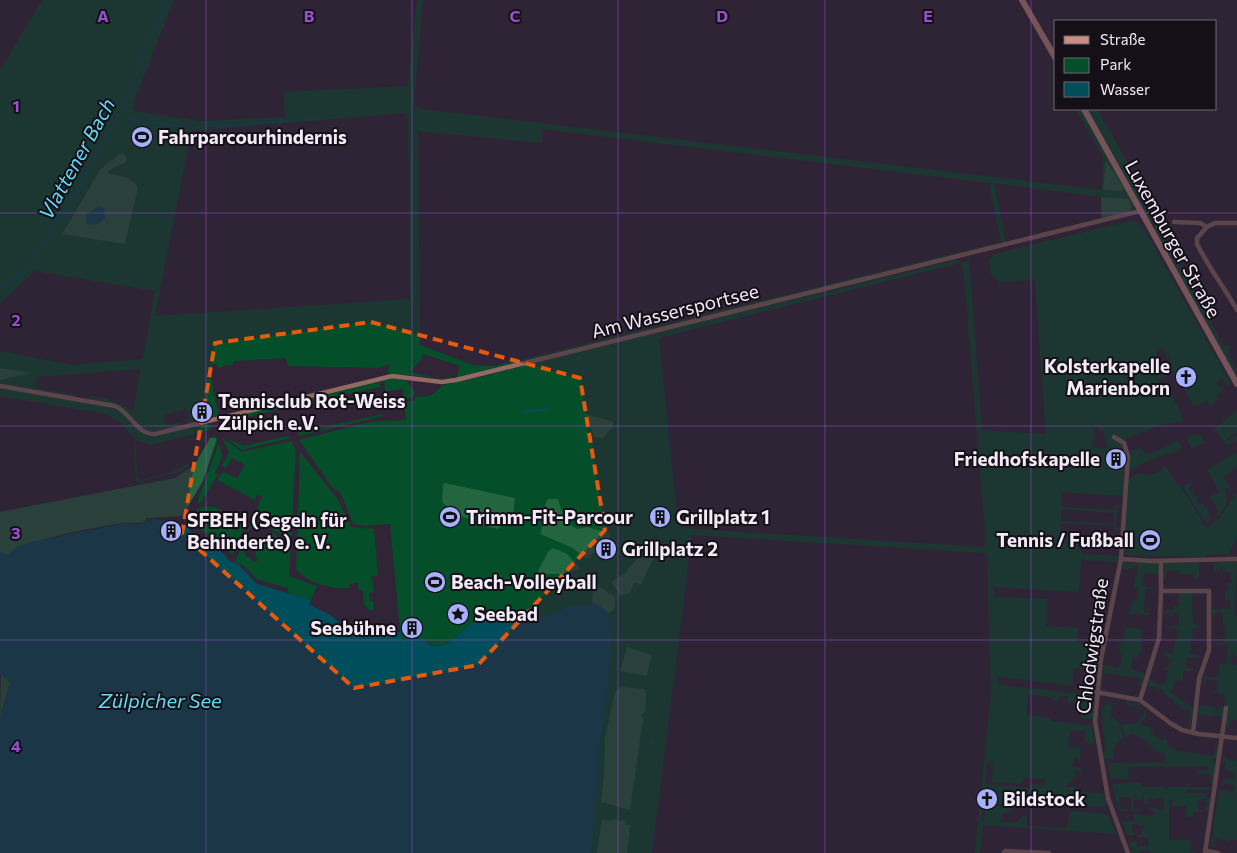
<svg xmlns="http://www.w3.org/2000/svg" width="1237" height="853" viewBox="0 0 1237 853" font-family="Commissioner,sans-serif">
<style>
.green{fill:#054e2a;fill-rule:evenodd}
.forest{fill:#22653f}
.water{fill:#004d5b}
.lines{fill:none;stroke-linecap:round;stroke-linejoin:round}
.stream{stroke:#004d5b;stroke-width:2}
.street{stroke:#916a62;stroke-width:4.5}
.secondary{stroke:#cb8d81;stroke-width:6}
.marked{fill:none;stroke:#e8590c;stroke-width:4;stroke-dasharray:10 6;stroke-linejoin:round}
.grid{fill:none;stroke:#9352ca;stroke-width:1;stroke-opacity:0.55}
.labels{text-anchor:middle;stroke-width:4;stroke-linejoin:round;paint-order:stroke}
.poi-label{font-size:19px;font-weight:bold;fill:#f2ebf7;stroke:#151018;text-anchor:start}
.street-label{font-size:19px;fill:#f2ebf7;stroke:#151018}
.water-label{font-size:20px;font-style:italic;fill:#5edcf6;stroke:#151018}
.grid-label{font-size:16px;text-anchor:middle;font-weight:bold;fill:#9352ca;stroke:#151018;stroke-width:4;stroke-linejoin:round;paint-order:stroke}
</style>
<rect width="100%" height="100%" fill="#302436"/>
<path class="green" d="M42 0H174L133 103V109L136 111 199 121 285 117 284 92 408 86 416 8 418 0H423L414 103 415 106 421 109 1102 190 1103 156 1076 109H1081L1132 201 1134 208 1125 214 1101 219V216L1127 213 1132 207 1131 201 994 183 1006 242 1043 234 450 379 387 373 390 364 378 368 288 366 286 358 234 361V364L226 366 221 362 224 367 218 368 216 364 211 365 212 371H209L219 415 187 423 186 420 190 419 187 409 164 415 166 425 181 422 182 425 150 432 143 429 121 407 85 397C100 395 122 402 133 413L140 369 37 377 36 388 76 395 74 397 0 384V380L29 373 0 368V351L72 365 143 359 155 291 35 271 0 303V71ZM404 113 408 118 410 299 155 316 191 131ZM542 129 989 183 1001 242 495 366 473 365 420 345 418 131 542 143ZM119 154H124L127 158 126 162 109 170 108 174 131 179 138 188 125 243 62 234 100 170ZM1106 161 1124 189 1122 191 1103 189ZM423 354 460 366 457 377 438 378 410 372 421 360Z
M1086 109H1097L1142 188H1134L1153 221H1149Z
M1130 221 1137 222 1143 227 1231 384 1227 386 1221 377 1216 383 1219 388 1222 386 1224 389 1216 395 1219 399 1207 408 1210 405 1207 401 1194 407 1183 385 1180 384 1189 382 1192 373 1183 371 1175 379 1171 368 1161 375 1166 374 1167 376 1158 379 1160 383 1154 386 1158 393 1166 389 1168 390 1182 414 1180 415 1184 422 1159 425 1124 440 1116 436 1112 437 1121 444 1125 454 1123 496 1062 492V507L1115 510V506L1120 505 1121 507 1117 508 1116 528 1120 529 1119 530H1114V526L1061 523 1060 535 1113 539V535H1118L1115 540 1079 539 1078 546 1082 554 1119 556 1118 562 1081 560 1079 592 994 587V597L1048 599 1046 626 1078 628 1077 642 1102 643 1096 669 1074 668 1072 686 996 676 1001 685 1091 695 1094 693 1093 719 1081 718 1082 706H1076V702H1068V696H1060L1059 701 1052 700V697L1028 695 1026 715 1050 718V721L1089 725 1092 728 1095 744 1090 745 1085 741V731H1070L1068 747 1081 748 1080 760 1074 757 1072 767 1083 768V771L1074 770 1076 777 1064 787H1076L1077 789 1075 791 1103 794 1107 805 1105 807 987 803 988 799 984 798 981 821H984L986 806 1011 807V813H1002L1000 823 1017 822 1022 816H1027V826L1067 828 1070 811 1107 814 1116 834 1072 831 1071 829 1067 831 983 825 980 853H975L991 690 987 557 985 553 692 535 652 853H591L599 770V748L607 700 613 624C606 619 597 608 588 606 572 603 563 612 548 616 529 620 508 610 491 615 486 616 478 619 474 622 459 632 440 658 424 638L401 640 390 524 366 526 353 524 341 494 332 487 299 440 370 422 406 420 404 402 413 401 417 396C431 399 434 392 444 385 528 368 609 339 692 324L957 260 961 263 969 261 982 430 1046 434 1035 280 999 282 991 274 989 260 994 254ZM961 263 964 274 986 543 982 547 692 529 678 524 659 340 661 337ZM1161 347 1173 364 1164 367 1165 369 1157 374 1159 367 1155 360 1158 358 1156 353ZM1097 427 1100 431 1103 430 1108 449 1092 447 1095 438 1093 428ZM1061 509 1114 513V524L1061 521ZM987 763 993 764 992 782 1020 784 1025 778 1045 779 1044 786 1029 784V788L985 784Z
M1156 224 1223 345 1230 346 1228 354 1237 371V378L1154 228Z
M393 378 406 380 415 393 412 398 404 399 403 389 385 391 384 380Z
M379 382 381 387 296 405 297 402Z
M0 388 114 408C128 415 134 431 150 436L207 424 214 426 206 431 150 445 136 440 121 423 107 414 0 396Z
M285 404H289L290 407 227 422 224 425 221 424 225 419Z
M1237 411V432L1226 439 1228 441 1237 436V440L1227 446 1216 430 1210 432Z
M383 414V416L299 436 298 433Z
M1196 434 1198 436 1200 435 1206 444 1202 443 1192 449 1186 438Z
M215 436 217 438V441C210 462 205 480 193 498L203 481 216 441 214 437 207 438 185 469 177 473 136 482 134 446H136L137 475 140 480C173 472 190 472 206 437Z
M287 436 291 438 242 450 226 438 244 446Z
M222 438 242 452 291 441 296 450 291 540 254 519 252 523 256 525C242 533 241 544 246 557H249L254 562 257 561 253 540 270 537 272 533 291 544 289 576 317 586 311 600 288 593V588L258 580 244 566 235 562 262 496 257 494 255 500 217 480 223 472 237 478 245 465 232 458 226 468 222 466 229 452Z
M1178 441 1182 448 1170 455 1169 453 1138 465 1129 472 1130 451 1141 448 1146 455Z
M219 443 222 456 215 473 218 474 202 501 196 505Z
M300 452 337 498 351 527 374 529 378 576H372L374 592 369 593 370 601H373L374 610H368L367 607 364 605 363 590H359L358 583 349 584 350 588C334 590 305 582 296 569Z
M1237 452V466L1224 477 1228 486 1236 483 1224 489C1230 501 1227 507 1217 516L1215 514 1219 512 1210 496 1220 492 1207 470Z
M1162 466C1172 469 1171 481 1180 485L1206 528 1220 518 1237 492V537L1229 554 1206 555V557L1125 555 1128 481 1135 475 1145 473 1147 476 1163 470Z
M1191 482 1193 485 1189 487 1190 491 1198 498 1196 502 1201 505 1203 503 1211 517 1210 521H1204L1183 486Z
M206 506 214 507 226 513 221 523 229 527 230 531 231 528 237 531 242 521 246 522 232 556 229 550 194 525 198 517 197 509Z
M1233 561H1237L1234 616H1237V658L1232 652 1231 664 1237 665V720L1231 719 1229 728H1226L1228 708 1222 720 1220 716 1213 715 1221 707H1224L1225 694 1212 692 1218 689V681L1207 679 1202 685 1203 676 1217 678 1220 667 1219 664H1227L1228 644 1216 645V643L1224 642 1226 624H1223V613L1215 612V616H1212V609H1230L1231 600H1225V591H1229L1227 583H1232L1230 572H1224L1223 567 1220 568V572L1214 571 1215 563 1231 562 1233 563Z
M1124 563H1159V574L1144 573 1143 587H1153V589H1145L1144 613 1149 612V615H1140L1139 612H1136L1135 615 1129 614 1132 600 1137 601 1138 587 1134 586 1138 566 1134 565 1133 569 1128 568 1127 570 1122 569Z
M1164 563H1199V578H1194L1193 574H1179L1178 570 1166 571V579H1164Z
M1179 593H1192L1193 624H1197V629L1192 628V637L1196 639H1192L1189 654 1199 655V658L1187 657 1185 668 1194 669V671L1183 670V681L1175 680 1171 693 1193 708 1190 728H1188L1191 711 1181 708 1176 703 1174 704 1175 701 1163 693 1165 692 1161 689 1157 690 1158 688 1155 686 1147 687 1149 679 1160 686 1166 682 1169 671 1163 669 1167 668 1172 659 1163 655 1165 652 1173 654 1178 630 1170 627 1171 625H1179V613L1164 614 1163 610H1174V606H1179Z
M1126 627 1143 630 1141 641 1143 645H1141L1138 658 1133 657 1131 667 1133 670 1145 673 1142 686H1139L1141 678 1104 673 1101 687 1103 665 1119 668 1122 654H1119L1121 643 1117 642V640L1124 641Z
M1127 701 1146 710V717L1141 722V725L1150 727 1153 734 1162 740 1165 738 1168 741 1167 744 1173 750 1214 756 1216 746H1219L1217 758H1213V762L1216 765 1213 782 1210 784 1212 779 1210 774H1197L1196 770H1191H1208V766L1129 767 1128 779H1111L1108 765 1111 763 1165 762V753L1156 752 1146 740 1130 733 1126 738 1122 725 1136 724 1144 714V710L1126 704Z
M1110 703H1120L1112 705 1111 716 1121 725 1123 738C1114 744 1112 749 1114 760L1110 758 1105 760 1102 752 1106 751 1103 730 1102 707Z
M1199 705 1216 707V709L1211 717 1208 715H1199L1195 729Z
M1223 756 1226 757V759L1237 761V840L1229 839V842L1215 837 1214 847H1211L1219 790 1231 792 1234 789V785L1223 783V780L1233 779 1234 772 1225 770 1226 762H1222Z
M1141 782 1142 787H1164L1166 790 1167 787H1209L1212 790H1186V793H1198V795L1199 793H1206V799H1211L1210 804 1206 803V799H1198V809L1205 810 1206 805H1210L1209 810 1193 812V817H1186V806H1172L1173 800H1169V840H1191L1190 852 1198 853H1151V850H1143L1139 853H1132L1129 841H1137V846H1148L1149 838 1137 837V835H1141L1144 826 1132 824V832L1135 833V835H1127L1122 821H1134V816L1120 814 1155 816V812L1148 809 1155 807 1156 809 1164 810V798H1156L1153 801V798H1149L1148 804H1144V797L1142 800H1134L1133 809H1141L1140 812 1131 811V797H1119L1121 809H1128L1127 811H1119L1112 784Z"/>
<path class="forest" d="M119 154H124L127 158 126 162 109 170 108 173C119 177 134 176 138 188L125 244 62 234 100 170Z
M1106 161 1122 185 1124 189 1122 191 1103 190Z
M1101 197 1129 199 1132 207 1127 213 1104 218 1101 216Z
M0 368 31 373 0 380Z
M585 414 611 421 613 422V427L603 438 594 437Z
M210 438H216V441L203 481 182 516 146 518V521C137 525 132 522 123 523 97 527 26 539 7 555H0V512L175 478 194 466Z
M445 483 515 498 513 516 498 529 471 522 472 519 458 516 442 502 443 485Z
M548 499H558L565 522 577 529 587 527 608 533 610 538 602 543 603 550 594 553 587 559 571 547 540 534 547 511 545 504Z
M553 548 567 554 580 568 563 574H540L538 571 548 552Z
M656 553 641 584 634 583 630 593 621 596 611 582 625 573 637 559Z
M594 583 615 597V607L611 612 607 613 592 602Z
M627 647 651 655 647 676 620 671Z
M1 674 9 681V685L0 718Z
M623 687 644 689 646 694 645 712 641 714 643 719 630 810 601 802 604 774 605 738 615 693 617 689Z
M602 819 607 821 616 819 618 822 623 819 626 825H630L627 853H597Z"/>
<path class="water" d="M98 206 105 209V218L99 224 89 225 86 222 87 214Z
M154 519 167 521 165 530 174 535 180 532 186 523 190 531 209 542 225 555 228 560 239 565 257 584 311 600 310 605 329 614 344 626 349 623H357L360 630 401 632V640L424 638C427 643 430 646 436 646 454 646 463 625 478 620 503 610 521 619 546 616 555 615 563 608 571 606 577 604 584 606 591 606L592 602C602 606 611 614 613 624L607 700 599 748V770L591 853H0V718L9 685V681L0 674V551L7 555 17 547 31 542 126 523 137 525Z"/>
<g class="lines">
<path class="stream" d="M127 119 187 127
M299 120 318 119
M196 127 284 121
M0 286 24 273 38 251 46 244 57 219 68 209 73 194 83 183 88 167 106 142 107 132 118 118 133 85 148 41 161 19 165 0
M525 412 547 409
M651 743V739
M654 744V740"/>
<path class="street" d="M1174 222 1200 223 1207 227 1215 223H1237
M1207 227 1197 238V244C1209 268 1224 287 1237 310
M0 386 115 406C131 413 137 435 155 434L392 376 442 382 456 380 1140 211
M1114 437 1124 443 1128 456 1121 559 1101 659 1095 721 1108 798 1128 853
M1121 559 1150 561 1237 559
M1161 591V561
M1096 692 1140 700 1170 723 1182 730 1199 734 1237 738
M1140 700 1159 638 1161 591H1209V650L1199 679 1193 733
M1206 851 1218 853
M1004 853 1005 851 1049 853
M1205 853 1226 708"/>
<path class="secondary" d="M1022 0 1056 59
M1084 109 1237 384"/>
</g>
<path d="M0 0H1237V853H0ZM371 322 580 378 605 530 478 665 354 688 182 534 215 343Z" fill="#302436" fill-opacity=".55" fill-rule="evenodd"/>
<path class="marked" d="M371 322 580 378 605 530 478 665 354 688 182 534 215 343Z"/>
<path class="grid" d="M206 0V853M412 0V853M618 0V853M825 0V853M1031 0V853M0 213H1237M0 426H1237M0 640H1237"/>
<defs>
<g id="stadium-disc" transform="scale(1.125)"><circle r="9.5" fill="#a7b0fc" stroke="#151018"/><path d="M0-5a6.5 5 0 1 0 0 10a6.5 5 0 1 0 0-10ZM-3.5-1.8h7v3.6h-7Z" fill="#111"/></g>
<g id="church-disc" transform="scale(1.125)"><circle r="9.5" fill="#a7b0fc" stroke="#151018"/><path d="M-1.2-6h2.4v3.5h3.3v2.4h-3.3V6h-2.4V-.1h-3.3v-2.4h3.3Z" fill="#111"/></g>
<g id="building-disc" transform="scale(1.125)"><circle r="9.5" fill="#a7b0fc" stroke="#151018"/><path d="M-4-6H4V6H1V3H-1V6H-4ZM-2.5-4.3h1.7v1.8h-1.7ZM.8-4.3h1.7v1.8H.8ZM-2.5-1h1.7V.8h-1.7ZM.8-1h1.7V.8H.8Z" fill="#111"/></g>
<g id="sight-disc" transform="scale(1.125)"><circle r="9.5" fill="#a7b0fc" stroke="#151018"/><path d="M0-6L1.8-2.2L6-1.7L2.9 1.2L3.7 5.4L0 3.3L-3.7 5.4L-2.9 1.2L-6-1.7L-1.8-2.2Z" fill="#111"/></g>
</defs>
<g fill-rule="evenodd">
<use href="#stadium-disc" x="142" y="137"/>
<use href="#church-disc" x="1186" y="377"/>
<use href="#building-disc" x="202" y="412"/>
<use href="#building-disc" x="1116" y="459"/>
<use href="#stadium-disc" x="450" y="517"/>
<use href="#building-disc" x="660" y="517"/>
<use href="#building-disc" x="171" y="531"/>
<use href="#stadium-disc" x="1150" y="540"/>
<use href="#building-disc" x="606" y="549"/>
<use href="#stadium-disc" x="435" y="582"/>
<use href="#sight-disc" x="458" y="614"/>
<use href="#building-disc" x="412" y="628"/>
<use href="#church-disc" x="987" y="799"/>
</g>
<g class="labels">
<g class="poi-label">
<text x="158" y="144">Fahrparcourhindernis</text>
<text x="1170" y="373" text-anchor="end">Kolsterkapelle<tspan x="1170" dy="22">Marienborn</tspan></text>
<text x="218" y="408">Tennisclub Rot-Weiss<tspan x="218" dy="22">Zülpich e.V.</tspan></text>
<text x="1100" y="466" text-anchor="end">Friedhofskapelle</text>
<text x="466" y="524">Trimm-Fit-Parcour</text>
<text x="676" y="524">Grillplatz 1</text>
<text x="187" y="527">SFBEH (Segeln für<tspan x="187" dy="22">Behinderte) e. V.</tspan></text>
<text x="1134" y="547" text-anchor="end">Tennis / Fußball</text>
<text x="622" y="556">Grillplatz 2</text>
<text x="451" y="589">Beach-Volleyball</text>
<text x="474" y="621">Seebad</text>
<text x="396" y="635" text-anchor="end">Seebühne</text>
<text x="1003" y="806">Bildstock</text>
</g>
<g class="street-label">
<text transform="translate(1173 239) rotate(61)" y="7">Luxemburger Straße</text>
<text transform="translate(675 311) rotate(-14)" y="7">Am Wassersportsee</text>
<text transform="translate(1092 646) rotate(-82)" y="7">Chlodwigstraße</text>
</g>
<g class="water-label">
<text transform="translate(77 159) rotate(-61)" y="7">Vlattener Bach</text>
<text x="160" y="708">Zülpicher See</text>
</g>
</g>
<g class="grid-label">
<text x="103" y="22">A</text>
<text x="309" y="22">B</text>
<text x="515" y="22">C</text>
<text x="722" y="22">D</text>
<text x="928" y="22">E</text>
<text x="16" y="112">1</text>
<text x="16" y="326">2</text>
<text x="16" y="539">3</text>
<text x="16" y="752">4</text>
</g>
<rect x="1054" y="20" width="162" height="90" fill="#151018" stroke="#6d6871"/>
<rect x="1064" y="36" width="25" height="8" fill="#cb8d81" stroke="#6d6871"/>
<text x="1100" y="45" font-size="15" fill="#f2ebf7">Straße</text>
<rect x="1064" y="58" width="25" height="15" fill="#054e2a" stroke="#6d6871"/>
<text x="1100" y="70" font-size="15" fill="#f2ebf7">Park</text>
<rect x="1064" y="82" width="25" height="15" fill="#004d5b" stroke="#6d6871"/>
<text x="1100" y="95" font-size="15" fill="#f2ebf7">Wasser</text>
</svg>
